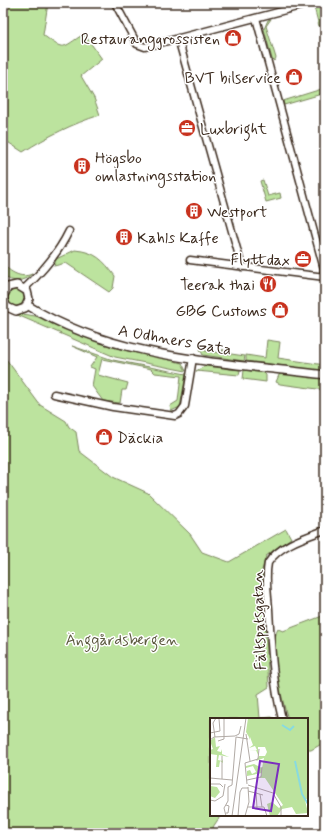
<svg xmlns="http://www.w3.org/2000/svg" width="328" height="836" viewBox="0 0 328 836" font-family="Mynerve,sans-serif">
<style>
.green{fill:#bce39e;stroke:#7c865e}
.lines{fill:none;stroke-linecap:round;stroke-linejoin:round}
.minor-casing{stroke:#3b2a1e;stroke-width:9}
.tertiary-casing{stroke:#3b2a1e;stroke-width:10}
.minor{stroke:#fff;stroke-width:6}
.tertiary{stroke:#fff;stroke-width:7}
.labels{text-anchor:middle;stroke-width:3;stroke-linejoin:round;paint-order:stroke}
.poi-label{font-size:16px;fill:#3b2a1e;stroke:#fff;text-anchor:end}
.street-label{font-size:16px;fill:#3b2a1e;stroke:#fff}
.park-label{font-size:16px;fill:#5b583e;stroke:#fff}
.inset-river{fill:none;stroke:#88dae0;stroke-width:2}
.inset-road{fill:none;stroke:#b1aaa5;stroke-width:1}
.view{fill:#7b2cbf;fill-opacity:0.15;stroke:#7b2cbf;stroke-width:2}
.inset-edge{fill:none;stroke:#3b2a1e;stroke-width:2}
</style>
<rect width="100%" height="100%" fill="#fff"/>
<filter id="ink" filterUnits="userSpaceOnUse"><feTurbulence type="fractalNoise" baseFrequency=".025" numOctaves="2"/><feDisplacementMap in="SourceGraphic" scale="8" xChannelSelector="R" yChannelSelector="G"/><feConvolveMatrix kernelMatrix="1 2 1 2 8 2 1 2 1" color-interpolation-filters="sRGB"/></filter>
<g filter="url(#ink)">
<path class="green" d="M3 3H48L43 35C66 52 61 48 84 34L102 59 81 76 94 98 100 115C72 124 48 136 23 152L3 139Z
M325 4V24L319 26 314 7Z
M271 19 266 26 276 58 274 61 272 59 264 29 268 20Z
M325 88V93L284 105 283 101Z
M263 180 268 196 280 193 281 198 266 202 260 181Z
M75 250C96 252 103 260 115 276L113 288 109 292 66 263 54 266 56 259Z
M3 264C10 272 21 279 32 274 23 282 13 283 3 276Z
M8 298a8 8 0 1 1 16 0a8 8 0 1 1-16 0Z
M15 314C50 313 82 338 116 348 138 354 160 357 182 363L186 371 115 357Z
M267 340 280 342 278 358 325 365V371L246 361V355L265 358Z
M72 346 113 360 186 374 180 407 171 411 170 406 178 401 181 376 155 373 151 369 102 359 98 375 128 383 126 390H122L120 403 103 401 92 386 95 369 90 367 97 357Z
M205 346V351L222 353 223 349 224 353 245 356 244 361 203 355 200 349Z
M3 355 40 405 66 421 69 427 76 432 79 451 113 477 148 493 190 534 202 552 229 562 286 529 291 538 266 556 262 570 269 687 258 694 260 718 272 717 275 719H211V815H221L213 827 215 833H3Z
M205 366 240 370 239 375 196 371Z
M244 370 263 372 266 375V382L243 379Z
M281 373 325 379V390L280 384 276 382 279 375Z
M325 615V742L311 750H307V719H288C282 701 268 644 278 629L283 631Z"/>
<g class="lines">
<g class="minor-casing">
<path id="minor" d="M115 3 137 44 145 47 312 3
M256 18 324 269 323 277
M178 38 242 267
M190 260 325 277
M25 288C43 271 58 254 69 231
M54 394 113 407 175 416 179 414 185 406 193 358
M282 719C273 683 271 647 269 609 268 594 265 578 268 563 279 545 306 537 325 530"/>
</g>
<g class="tertiary-casing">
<path id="tertiary" d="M3 297 8 287 17 285 27 291 29 299 25 308 16 311 7 307 3 299
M27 305C116 360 224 362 325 375"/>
</g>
<use href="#minor" class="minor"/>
<use href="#tertiary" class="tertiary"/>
</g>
</g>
<defs>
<g id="shop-disc" transform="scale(0.9)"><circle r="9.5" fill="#c8321e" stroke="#fff"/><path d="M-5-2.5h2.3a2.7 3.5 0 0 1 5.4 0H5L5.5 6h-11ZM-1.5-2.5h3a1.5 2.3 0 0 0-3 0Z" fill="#fff"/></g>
<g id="office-disc" transform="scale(0.9)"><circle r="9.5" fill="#c8321e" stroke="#fff"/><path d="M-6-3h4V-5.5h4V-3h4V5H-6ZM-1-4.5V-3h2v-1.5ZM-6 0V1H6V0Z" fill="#fff"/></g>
<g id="building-disc" transform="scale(0.9)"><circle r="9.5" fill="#c8321e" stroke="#fff"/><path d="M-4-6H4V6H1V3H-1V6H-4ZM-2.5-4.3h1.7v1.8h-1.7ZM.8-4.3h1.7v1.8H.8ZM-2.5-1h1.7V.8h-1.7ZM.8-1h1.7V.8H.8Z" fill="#fff"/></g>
<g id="restaurant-disc" transform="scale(0.9)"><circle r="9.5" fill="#c8321e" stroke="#fff"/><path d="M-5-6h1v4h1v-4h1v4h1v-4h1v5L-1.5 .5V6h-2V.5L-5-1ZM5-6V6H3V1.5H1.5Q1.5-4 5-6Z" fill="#fff"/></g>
</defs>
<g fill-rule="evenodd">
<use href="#shop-disc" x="233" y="38"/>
<use href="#shop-disc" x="294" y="77"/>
<use href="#office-disc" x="187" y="128"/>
<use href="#building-disc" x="82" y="166"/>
<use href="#building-disc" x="194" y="211"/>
<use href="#building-disc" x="124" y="237"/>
<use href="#office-disc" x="303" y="259"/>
<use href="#restaurant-disc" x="268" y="284"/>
<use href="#shop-disc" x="280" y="310"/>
<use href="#shop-disc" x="104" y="437"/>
</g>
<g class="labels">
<g class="poi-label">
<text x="220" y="44">Restauranggrossisten</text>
<text x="281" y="83">BVT bilservice</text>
<text x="200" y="134" text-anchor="start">Luxbright</text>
<text x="95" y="163" text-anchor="start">Högsbo<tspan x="95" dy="18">omlastningsstation</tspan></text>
<text x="207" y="217" text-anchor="start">Westport</text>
<text x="137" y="243" text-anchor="start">Kahls Kaffe</text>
<text x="290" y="265">Flyttdax</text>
<text x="255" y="290">Teerak thai</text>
<text x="267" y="316">GBG Customs</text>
<text x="117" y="443" text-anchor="start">Däckia</text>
</g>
<g class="street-label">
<text transform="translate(175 339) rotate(10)" y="6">A Odhners Gata</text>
<text transform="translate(258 620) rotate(-92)" y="6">Fältspatsgatan</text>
</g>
<g class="park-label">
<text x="122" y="645">Änggårdsbergen</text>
</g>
</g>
<g transform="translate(210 718)">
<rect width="98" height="98" fill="#fff"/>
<path d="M38 0H98V80L95 82 98 95 86 96 82 89 72 91 67 98H60L57 86 62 84 69 90 73 87 55 60H50L52 55 37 58V53L40 52 42 56 46 54 43 48 36 50V48L44 46 52 50 54 40 46 43 49 38H55L57 34 55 29H48V37L46 32 39 33 47 32 45 28 39 30 43 27 40 19 39 22V19L34 20 39 19 36 14ZM5 19 6 29 10 28 7 33 11 34 12 31V36L19 39 9 37 8 42 12 43 13 41V45L10 43 9 49H6L7 37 0 36V32L3 31 0 23ZM0 68 7 69 10 74 5 80 0 78Z" fill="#bce39e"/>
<path class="inset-river" d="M72 7 80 12 84 8M85 43 92 76 98 86"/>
<path class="inset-road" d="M0 15 10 13 9 1M36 16 40 43M25 18 29 16 31 8M5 19 3 5 6 0M0 22 4 19 25 18M8 23 14 21V0M0 60 22 62M12 61V38M37 62 51 59 52 49M0 66H10L13 69M37 66 35 45 48 41 49 31M38 67 63 75M18 69 22 67 26 19 38 21M38 73 53 77M46 74 47 90M50 76 52 89M64 77 71 89V98M0 82 5 83 13 78 15 66M38 89H54L57 98M16 95H18L19 88 16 87M16 98 14 90 18 83V69M22 98 36 0M28 98 30 74 32 70H38M35 98 39 84 38 69"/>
<path class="view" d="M50 43 69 46 61 93 43 90Z"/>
<rect width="98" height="98" class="inset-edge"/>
</g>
<rect width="328" height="836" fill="none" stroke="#fff" stroke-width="16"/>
<rect x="8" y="8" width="312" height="820" fill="none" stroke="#3b2a1e" stroke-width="1.5" filter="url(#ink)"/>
</svg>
